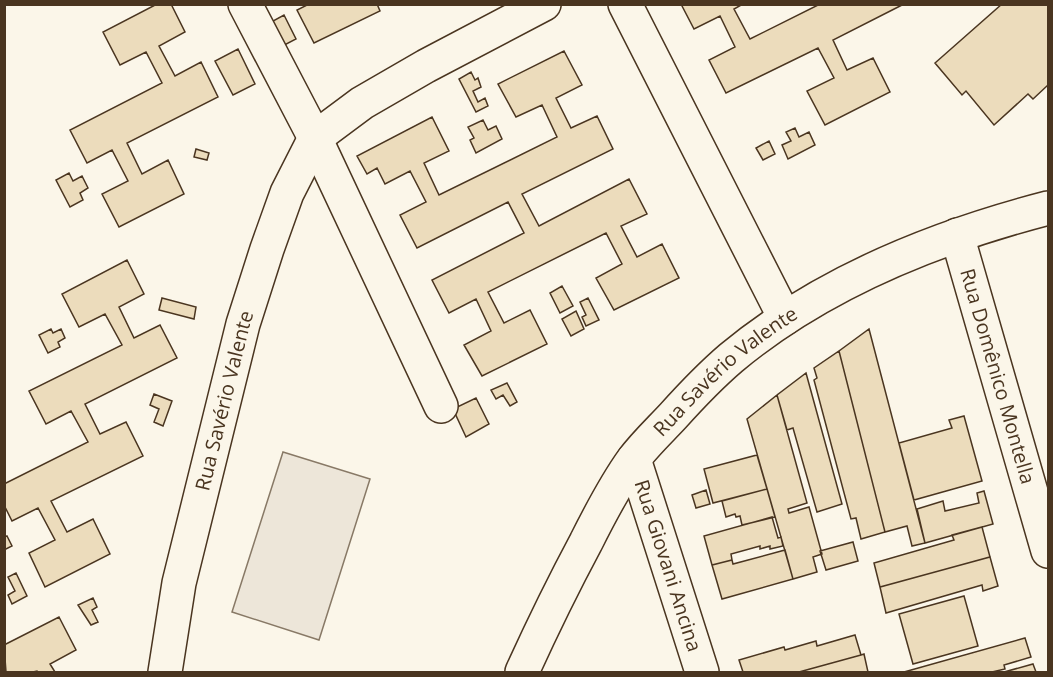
<svg xmlns="http://www.w3.org/2000/svg" width="1053" height="677" viewBox="0 0 1053 677" font-family="'Open Sans',sans-serif">
<style>
.green{fill:#ede6d9;stroke:#887966;stroke-width:1.5}
.building{fill:#ecdcbc;stroke:#4a3520;stroke-width:1.5}
.lines{fill:none;stroke-linecap:round;stroke-linejoin:round}
.street-casing{stroke:#4a3520;stroke-width:36}
.street{stroke:#fbf6e9;stroke-width:33}
.labels{text-anchor:middle;stroke-width:4.5;stroke-linejoin:round;paint-order:stroke}
.street-label{font-size:20px;fill:#4a3520;stroke:#fbf6e9}
</style>
<rect width="100%" height="100%" fill="#fbf6e9"/>
<path class="green" d="M283 452 370 479 319 640 232 612Z"/>
<path class="building" d="M157 4H171L185 32 159 46 175 76 201 62 218 97 127 143 142 174 168 160 184 194 119 227 102 194 128 181 112 150 87 163 70 130 162 83 146 52 120 65 103 32Z
M309 4H377L380 11 314 43 297 10Z
M681 4H743L734 9 750 39 820 4H904L833 40 847 70 873 58 890 92 825 125 807 91 834 78 818 48 726 93 709 60 735 47 720 16 694 29Z
M1002 4H1048V85L1033 99 1028 94 994 125 966 91 962 95 935 63Z
M284 15 296 39 273 51 262 27Z
M238 49 255 84 233 95 215 61Z
M564 51 582 85 556 98 571 128 597 116 613 149 522 194 539 226 629 179 647 214 621 226 637 257 662 244 679 278 614 310 596 278 622 264 606 233 488 292 504 323 530 310 547 344 482 376 464 345 491 331 476 299 449 313 432 280 524 233 508 202 417 248 400 215 426 202 410 171 385 184 377 168 367 174 357 156 432 117 449 151 424 163 439 195 557 137 542 105 516 117 498 84Z
M471 72 475 80 478 78 481 87 473 91 478 102 485 98 488 106 476 112 459 79Z
M483 120 488 130 496 126 502 139 476 153 470 140 474 138 468 127Z
M795 128 799 137 809 132 815 145 788 159 782 145 791 141 786 132Z
M769 141 775 154 763 160 756 148Z
M196 149 209 153 207 160 194 157Z
M69 173 73 181 82 176 88 188 80 193 83 200 70 207 56 180Z
M127 260 144 294 119 307 134 338 160 325 177 358 85 404 100 434 126 422 143 456 51 501 67 532 93 519 110 554 45 587 29 553 55 540 38 508 12 521 4 505V484L88 442 71 411 46 424 29 391 122 345 105 314 79 327 62 294Z
M562 286 573 306 560 313 550 293Z
M162 298 196 307 194 319 159 310Z
M588 298 599 320 586 326 582 317 586 315 580 302Z
M576 311 584 329 571 336 562 319Z
M51 329 53 333 61 329 65 338 58 342 60 347 48 353 39 335Z
M869 329 925 543 912 546 907 526 885 532 839 351Z
M839 351 885 532 861 539 856 518 851 519 814 380 817 378 814 368Z
M806 373 842 504 817 512 793 428 787 430 777 395Z
M507 383 517 402 510 406 503 395 496 399 491 390Z
M154 394 172 401 163 426 154 422 159 409 150 405Z
M777 395 807 503 788 509 789 513 809 507 822 554 813 557 817 572 793 579 747 419Z
M476 398 489 424 466 437 453 409Z
M964 416 982 481 914 500 899 443 952 428 949 420Z
M757 455 767 489 713 503 704 469Z
M767 489 775 517 742 525 740 516 736 517 735 514 726 517 722 501Z
M706 490 710 504 696 508 692 495Z
M984 491 993 524 925 543 917 509 943 501 945 511 979 503 977 493Z
M772 517 778 538 781 537 783 546 770 549V546L760 549V546L731 554 732 560 712 565 704 536Z
M982 527 990 557 880 587 874 563 954 540 952 535Z
M7 536 12 546 4 550V537Z
M853 542 858 561 826 570 820 551Z
M785 550 793 579 722 599 712 565 732 560 733 564Z
M990 557 998 586 983 591 982 585 886 613 880 587Z
M16 573 27 596 12 604 8 595 15 591 8 577Z
M964 596 978 646 913 664 899 614Z
M93 598 97 607 92 610 98 622 91 625 78 605Z
M59 617 76 650 50 664 55 672H38L37 671 33 672H6L4 645Z
M855 635 861 655 799 672H743L739 660 784 647 785 650 816 641 817 646Z
M1025 638 1031 657 1004 665 1005 669 992 672H904Z
M864 654 868 672H799L861 655Z
M1033 664 1036 672H1004Z"/>
<g class="lines">
<g class="street-casing">
<g id="street">
<path d="M245 4 315 138 441 406"/>
<path d="M625 4 785 318"/>
<path id="s1" d="M957 235 1048 551"/>
<path id="s2" d="M634 459 702 672"/>
<path id="s3" d="M165 672 179 583 243 324 267 249 287 193 315 138 362 103 426 66 544 4"/>
<path id="s4" d="M522 672C542 628 563 585 586 542 600 514 615 485 633 460 645 444 660 430 673 416 691 396 710 376 731 358 821 283 936 237 1048 208"/>
</g>
</g>
<use href="#street" class="street"/>
</g>
<g class="labels">
<g class="street-label">
<text dy="7" stroke="none"><textPath href="#s4" startOffset="368">Rua Savério Valente</textPath></text>
<text dy="7" stroke="none"><textPath href="#s1" startOffset="147">Rua Domênico Montella</textPath></text>
<text dy="7" stroke="none"><textPath href="#s3" startOffset="278">Rua Savério Valente</textPath></text>
<text dy="7" stroke="none"><textPath href="#s2" startOffset="112">Rua Giovani Ancina</textPath></text>
</g>
</g>
<rect width="1053" height="677" fill="none" stroke="#4a3520" stroke-width="12"/>
</svg>
